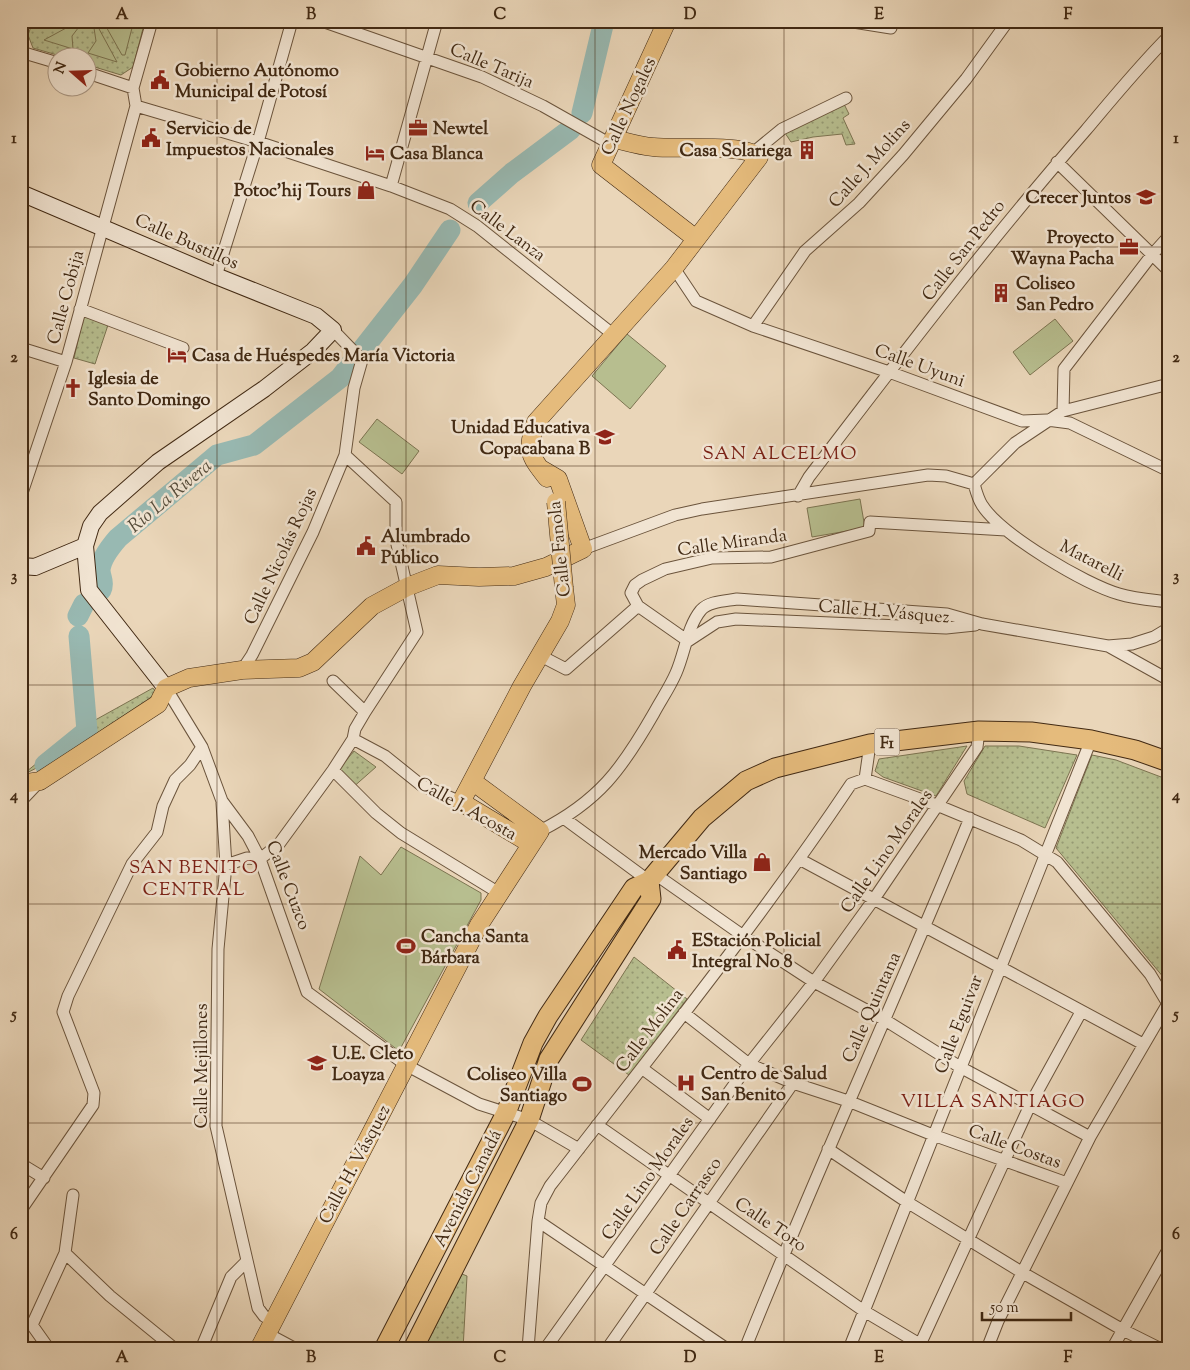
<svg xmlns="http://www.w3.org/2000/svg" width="1190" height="1370" viewBox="0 0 1190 1370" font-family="'Sorts Mill Goudy',serif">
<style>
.grass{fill:url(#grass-dots);stroke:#7c7451}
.garden{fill:#b7be8f;stroke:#7c7451}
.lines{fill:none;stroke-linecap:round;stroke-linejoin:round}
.river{stroke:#98b9b2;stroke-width:21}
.minor-casing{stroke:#6b543c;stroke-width:13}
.secondary-casing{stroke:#412913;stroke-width:18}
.primary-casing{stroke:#412913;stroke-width:19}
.trunk-casing{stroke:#412913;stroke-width:21}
.minor{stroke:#f1e4d2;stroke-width:11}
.secondary{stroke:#f1e4d2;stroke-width:16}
.primary{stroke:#e5bb7c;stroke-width:18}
.trunk{stroke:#e5bb7c;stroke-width:19}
.primary-bridge-casing{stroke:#412913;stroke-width:19;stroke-linecap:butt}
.primary-bridge{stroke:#e5bb7c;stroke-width:18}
.grid{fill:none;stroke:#412913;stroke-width:1;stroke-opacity:0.55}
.labels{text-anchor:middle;stroke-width:5;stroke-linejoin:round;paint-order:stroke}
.shield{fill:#f1e4d2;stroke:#76614c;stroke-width:1}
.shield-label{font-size:16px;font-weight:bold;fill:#412913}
.street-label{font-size:18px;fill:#412913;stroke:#f1e4d2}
.poi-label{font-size:18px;font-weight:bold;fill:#412913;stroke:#f1e4d2;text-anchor:start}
.neighbourhood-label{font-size:19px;letter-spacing:1px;fill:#7a1f14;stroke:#f1e4d2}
.water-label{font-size:19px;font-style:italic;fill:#574d3b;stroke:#f1e4d2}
.neatline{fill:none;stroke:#412913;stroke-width:2}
.grid-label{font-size:16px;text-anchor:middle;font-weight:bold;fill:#412913}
</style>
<defs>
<pattern id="grass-dots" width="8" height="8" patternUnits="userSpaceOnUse" patternTransform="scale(1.25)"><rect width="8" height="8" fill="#b7be8f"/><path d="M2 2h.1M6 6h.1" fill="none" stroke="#969a74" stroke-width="1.8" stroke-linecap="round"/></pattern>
</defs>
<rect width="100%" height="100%" fill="#ead6b9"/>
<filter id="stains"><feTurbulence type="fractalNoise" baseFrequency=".004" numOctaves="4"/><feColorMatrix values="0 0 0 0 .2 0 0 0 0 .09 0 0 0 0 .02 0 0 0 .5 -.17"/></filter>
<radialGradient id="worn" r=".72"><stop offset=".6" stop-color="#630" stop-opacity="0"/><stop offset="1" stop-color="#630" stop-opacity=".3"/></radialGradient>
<path class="grass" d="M33 21H145L133 67 121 75 88 65V58L64 57 33 48 28 35Z
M843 102 849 114 843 118 855 144 846 145 842 134 813 137 791 142 783 130Z
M85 310 110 319 95 364 74 358Z
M153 688 156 693 147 700 73 749 21 776 79 729Z
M967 746 936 796 883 777 875 771 879 759Z
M985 746H1019L1077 755 1045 828 967 794 964 781Z
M354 751 376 767 351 789 334 775Z
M1092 755 1116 760 1169 780V984L1056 848Z
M634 957 687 999 629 1075 581 1040Z
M462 1274 467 1276 463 1349H424Z"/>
<path class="garden" d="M79 21 82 23 72 36 73 49 44 40Z
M107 21H111L117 28H132L125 55H122L104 23Z
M98 27 117 62 88 53 96 41 94 28Z
M1055 319 1073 341 1030 375 1013 352Z
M627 334 666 366 630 409 592 376Z
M377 419 419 451 402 474 359 442Z
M860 499 865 528 812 537 807 508Z
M401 847 481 893V900L399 1051 319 989 360 856 381 875Z"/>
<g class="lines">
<path class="river" d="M582 113 604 21
M478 203 512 173 571 129
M101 590C105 582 100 578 100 570 101 558 111 546 118 538L217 455 254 445 340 378 413 285 450 230
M78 616 84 604
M45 765 87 731 79 636"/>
<g class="minor-casing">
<path id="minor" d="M322 21 482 77 543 106 605 141 615 139
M847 21 891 28
M21 52 58 63
M88 73 133 88
M136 106 258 142 391 186 450 209 477 226 615 336
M754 152 782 129 846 98
M1057 162 1169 271
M391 186 437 21
M674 268 696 301 753 326 889 372 1022 421 1047 420 1070 423 1169 471
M216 276 258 142 292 21
M80 309 183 348
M753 326 805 251 859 203 903 155 966 79 1008 21
M21 348 66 362
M1063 411 1064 369 1151 256 1169 236
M974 484C976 491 978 499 982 505 1001 535 1085 584 1119 594 1135 599 1153 600 1169 602
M974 484 1015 443 1063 411 1169 384
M21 496 66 362 136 106 133 88 152 21
M798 496 809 477C899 359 988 242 1086 130 1113 98 1139 66 1169 36
M583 549 675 515 702 509 928 475 946 476 974 484
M638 606 688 641
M688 641 717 622 736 619 946 628 975 625
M1108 646 1169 680
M539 655 566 669 638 606 631 593 635 585 642 580 665 569 712 558 771 557 869 531 870 522 1006 530
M242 670 252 655 313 532 345 455
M333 681 365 712
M166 688 202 747 222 801 248 836 260 859 307 992 406 1065 479 1104 529 1120 579 1149
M353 739 385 756 421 785 461 802
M333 770 376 813 401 833 499 893
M865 779 870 744
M21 801 40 781
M222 803 226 865 218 949 216 1126 258 1308 264 1316 272 1321
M565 819 649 881
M540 831C599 801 622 769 654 713 661 700 670 687 676 673 685 653 687 627 701 610 709 601 726 601 737 599L947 614 982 624 1108 646 1132 644 1154 637 1169 628
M801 860 1143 1044
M226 865 247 858 260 859 279 844 333 770 353 739 355 729 365 712 417 632 396 540V502L345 455 354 388 362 360 333 330
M655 874 742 935 814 982 885 1020 960 1067 1090 1137
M684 1013 749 1064 793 1083 848 1101 933 1135 1067 1183
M643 1069 710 1119
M597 1125 864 1311 928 1349
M828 1149 907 1202 1023 1273 1123 1330 1161 1349
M21 1164 44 1178
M21 1210 93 1105 94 1093 63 1012 68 996 132 864 157 832 163 806 175 780 190 765 202 747
M538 1221 727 1349
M65 1253 110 1296 175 1349
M21 1322 32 1325 49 1349
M32 1325 65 1253 73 1195
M266 1333 296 1349
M201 1349 231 1277 246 1262
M528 1349 538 1221 541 1203 550 1186C652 1054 758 923 851 784L865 779 939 806 1021 840 1057 862 1150 974 1168 1004 1169 1027
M545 1349 749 1064 814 982 874 899 977 747 979 731
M607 1349 793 1083
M745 1349C817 1170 897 996 970 818
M849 1349 1091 740
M918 1349 1031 1103 1081 1012
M987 1349 998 1321 1090 1137 1167 1005
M1112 1349 1169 1248"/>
</g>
<g class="secondary-casing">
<path id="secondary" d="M21 193 216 276 316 316 333 330 313 351 264 389 158 462 100 513 91 526 85 546 89 590 166 688
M21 566 35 567 85 546"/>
</g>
<g class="primary-casing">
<path id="primary" d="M667 21 601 165 695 238
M547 478C529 455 526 451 536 422L674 268 759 157C744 143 676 150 653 147 640 146 627 142 615 139
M21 784 40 781 158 704 166 688 189 678 242 670 299 668 313 662 372 606 407 587 438 575 479 577 514 576 546 567 583 549 558 479 541 469
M531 844 461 802 522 686 560 621 566 605 564 588
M259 1349 479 925 540 831 472 781"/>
</g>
<g class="trunk-casing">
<path id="trunk" d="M384 1349 506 1113 533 1043 548 1016 634 888 649 881 702 818 746 781 775 768 870 744 979 731 1031 732 1091 740 1135 750 1169 762
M413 1349 529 1120 549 1059 651 899 649 881"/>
</g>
<use href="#minor" class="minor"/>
<use href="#secondary" class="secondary"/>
<use href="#primary" class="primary"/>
<use href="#trunk" class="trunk"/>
<g class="primary-bridge-casing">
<path id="primary-bridge" d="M556 502 564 588"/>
</g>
<use href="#primary-bridge" class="primary-bridge"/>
</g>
<path class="grid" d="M217 21V1349M406 21V1349M595 21V1349M784 21V1349M973 21V1349M21 247H1169M21 466H1169M21 685H1169M21 904H1169M21 1123H1169"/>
<defs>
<g id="civic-bare" transform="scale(1.5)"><path d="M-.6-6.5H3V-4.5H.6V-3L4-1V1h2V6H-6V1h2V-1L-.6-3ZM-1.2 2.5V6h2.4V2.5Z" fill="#8f2418" stroke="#f1e4d2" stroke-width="2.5" paint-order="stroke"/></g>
<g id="office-bare" transform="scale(1.5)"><path d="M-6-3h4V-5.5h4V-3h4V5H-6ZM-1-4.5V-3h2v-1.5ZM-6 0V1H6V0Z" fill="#8f2418" stroke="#f1e4d2" stroke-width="2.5" paint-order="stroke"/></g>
<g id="building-bare" transform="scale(1.5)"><path d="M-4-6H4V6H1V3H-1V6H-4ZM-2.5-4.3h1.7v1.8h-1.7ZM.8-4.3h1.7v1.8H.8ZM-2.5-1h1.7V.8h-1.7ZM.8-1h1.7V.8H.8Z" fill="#8f2418" stroke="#f1e4d2" stroke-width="2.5" paint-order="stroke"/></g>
<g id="hotel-bare" transform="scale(1.5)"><path d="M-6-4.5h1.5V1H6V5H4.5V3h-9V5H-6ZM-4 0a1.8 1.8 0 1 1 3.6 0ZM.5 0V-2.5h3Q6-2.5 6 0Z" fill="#8f2418" stroke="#f1e4d2" stroke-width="2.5" paint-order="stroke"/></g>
<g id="shop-bare" transform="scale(1.5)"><path d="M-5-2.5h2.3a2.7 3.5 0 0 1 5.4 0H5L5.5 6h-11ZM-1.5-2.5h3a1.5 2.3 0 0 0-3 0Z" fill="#8f2418" stroke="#f1e4d2" stroke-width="2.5" paint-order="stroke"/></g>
<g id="school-bare" transform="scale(1.5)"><path d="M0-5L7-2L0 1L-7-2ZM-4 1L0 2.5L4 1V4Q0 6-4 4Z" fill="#8f2418" stroke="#f1e4d2" stroke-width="2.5" paint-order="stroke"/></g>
<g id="church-bare" transform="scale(1.5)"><path d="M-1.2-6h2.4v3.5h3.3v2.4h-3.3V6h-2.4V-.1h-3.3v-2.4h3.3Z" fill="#8f2418" stroke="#f1e4d2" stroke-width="2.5" paint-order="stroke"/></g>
<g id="stadium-bare" transform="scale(1.5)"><path d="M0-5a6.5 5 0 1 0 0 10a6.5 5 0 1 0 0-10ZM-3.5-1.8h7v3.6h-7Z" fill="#8f2418" stroke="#f1e4d2" stroke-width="2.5" paint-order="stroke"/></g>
<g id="hospital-bare" transform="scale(1.5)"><path d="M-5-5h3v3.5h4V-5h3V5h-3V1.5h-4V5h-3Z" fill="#8f2418" stroke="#f1e4d2" stroke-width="2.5" paint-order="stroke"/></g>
</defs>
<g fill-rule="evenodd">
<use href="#civic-bare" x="160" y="80"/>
<use href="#office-bare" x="418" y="128"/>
<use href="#civic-bare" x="151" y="138"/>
<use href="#building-bare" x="807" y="150"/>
<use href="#hotel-bare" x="375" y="153"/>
<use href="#shop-bare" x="366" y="190"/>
<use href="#school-bare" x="1146" y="197"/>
<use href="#office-bare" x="1129" y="247"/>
<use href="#building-bare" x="1001" y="293"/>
<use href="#hotel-bare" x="177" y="355"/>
<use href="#church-bare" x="73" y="388"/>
<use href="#school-bare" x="605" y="437"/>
<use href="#civic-bare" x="366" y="546"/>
<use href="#shop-bare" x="762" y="862"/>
<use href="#stadium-bare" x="406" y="946"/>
<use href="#civic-bare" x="677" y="950"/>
<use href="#school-bare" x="317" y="1063"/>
<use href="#hospital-bare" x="686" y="1083"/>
<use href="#stadium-bare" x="582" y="1084"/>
</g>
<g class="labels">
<rect class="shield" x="874.5" y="728.5" width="25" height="27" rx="4"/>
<g class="shield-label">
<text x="887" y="748">F1</text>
</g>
<g class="street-label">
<text transform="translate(492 65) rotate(23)" y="6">Calle Tarija</text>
<text transform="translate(628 106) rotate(-65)" y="6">Calle Nogales</text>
<text transform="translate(869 163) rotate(-48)" y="6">Calle J. Molins</text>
<text transform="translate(508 230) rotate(37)" y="6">Calle Lanza</text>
<text transform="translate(187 241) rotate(24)" y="6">Calle Bustillos</text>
<text transform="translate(963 250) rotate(-52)" y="6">Calle San Pedro</text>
<text transform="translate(65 297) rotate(-75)" y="6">Calle Cobija</text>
<text transform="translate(920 365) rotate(20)" y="6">Calle Uyuni</text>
<text transform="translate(732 542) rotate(-8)" y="6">Calle Miranda</text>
<text transform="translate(559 549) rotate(-96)" y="6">Calle Fanola</text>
<text transform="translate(280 556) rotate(-65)" y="6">Calle Nicolás Rojas</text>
<text transform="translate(1092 560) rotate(27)" y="6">Matarelli</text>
<text transform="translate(884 611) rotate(5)" y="6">Calle H. Vásquez</text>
<text transform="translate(467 808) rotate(29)" y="6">Calle J. Acosta</text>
<text transform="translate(886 851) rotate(-55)" y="6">Calle Lino Morales</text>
<text transform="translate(289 885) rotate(69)" y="6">Calle Cuzco</text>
<text transform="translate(871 1007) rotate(-66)" y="6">Calle Quintana</text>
<text transform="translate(958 1024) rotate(-69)" y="6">Calle Eguivar</text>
<text transform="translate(649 1030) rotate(-53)" y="6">Calle Molina</text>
<text transform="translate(201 1066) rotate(-90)" y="6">Calle Mejillones</text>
<text transform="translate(1015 1146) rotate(20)" y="6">Calle Costas</text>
<text transform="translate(354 1164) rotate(-62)" y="6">Calle H. Vásquez</text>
<text transform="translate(647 1178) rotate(-55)" y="6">Calle Lino Morales</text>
<text transform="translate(467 1188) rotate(-63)" y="6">Avenida Canadá</text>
<text transform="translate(685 1206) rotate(-56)" y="6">Calle Carrasco</text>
<text transform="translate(771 1224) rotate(34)" y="6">Calle Toro</text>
</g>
<g class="poi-label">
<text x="175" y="76">Gobierno Autónomo<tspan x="175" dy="21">Municipal de Potosí</tspan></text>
<text x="166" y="134">Servicio de<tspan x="166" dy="21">Impuestos Nacionales</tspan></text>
<text x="433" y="134">Newtel</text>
<text x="792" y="156" text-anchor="end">Casa Solariega</text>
<text x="390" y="159">Casa Blanca</text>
<text x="351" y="196" text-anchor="end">Potoc'hij Tours</text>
<text x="1131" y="203" text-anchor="end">Crecer Juntos</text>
<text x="1114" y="243" text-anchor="end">Proyecto<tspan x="1114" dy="21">Wayna Pacha</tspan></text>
<text x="1016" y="289">Coliseo<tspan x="1016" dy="21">San Pedro</tspan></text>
<text x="192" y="361">Casa de Huéspedes María Victoria</text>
<text x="88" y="384">Iglesia de<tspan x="88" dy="21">Santo Domingo</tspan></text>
<text x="590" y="433" text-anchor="end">Unidad Educativa<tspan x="590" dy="21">Copacabana B</tspan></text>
<text x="381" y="542">Alumbrado<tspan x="381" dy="21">Público</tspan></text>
<text x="747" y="858" text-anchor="end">Mercado Villa<tspan x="747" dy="21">Santiago</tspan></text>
<text x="421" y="942">Cancha Santa<tspan x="421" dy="21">Bárbara</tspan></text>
<text x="692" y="946">EStación Policial<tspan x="692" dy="21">Integral No 8</tspan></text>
<text x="332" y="1059">U.E. Cleto<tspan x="332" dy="21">Loayza</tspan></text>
<text x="701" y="1079">Centro de Salud<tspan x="701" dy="21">San Benito</tspan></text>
<text x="567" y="1080" text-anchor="end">Coliseo Villa<tspan x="567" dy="21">Santiago</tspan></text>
</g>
<g class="neighbourhood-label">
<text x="780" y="459">SAN ALCELMO</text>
<text x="194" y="873">SAN BENITO<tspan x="194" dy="22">CENTRAL</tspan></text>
<text x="993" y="1107">VILLA SANTIAGO</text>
</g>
<g class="water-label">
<text transform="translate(169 495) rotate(-40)" y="7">Río La Rivera</text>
</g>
</g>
<rect width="1190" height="1370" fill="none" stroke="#ead6b9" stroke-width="55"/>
<g transform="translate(72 72) rotate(290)"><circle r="24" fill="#f1e4d2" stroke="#ab9986"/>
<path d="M0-4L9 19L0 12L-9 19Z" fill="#8f2418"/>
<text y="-8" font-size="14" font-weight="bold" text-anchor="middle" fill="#412913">N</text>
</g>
<path d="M982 1312v8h89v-8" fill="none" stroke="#412913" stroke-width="2.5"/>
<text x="990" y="1312" font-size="15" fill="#412913" stroke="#f1e4d2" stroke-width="4" paint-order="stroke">50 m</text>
<rect x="28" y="28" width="1134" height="1314" class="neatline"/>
<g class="grid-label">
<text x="122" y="19">A</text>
<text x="311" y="19">B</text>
<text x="500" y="19">C</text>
<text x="690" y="19">D</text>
<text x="879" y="19">E</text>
<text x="1068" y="19">F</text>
<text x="14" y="143">1</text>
<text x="1176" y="143">1</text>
<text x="14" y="362">2</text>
<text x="1176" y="362">2</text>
<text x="14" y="581">3</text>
<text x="1176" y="581">3</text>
<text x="14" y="800">4</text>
<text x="1176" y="800">4</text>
<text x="14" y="1019">5</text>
<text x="1176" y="1019">5</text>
<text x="14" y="1239">6</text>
<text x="1176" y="1239">6</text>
<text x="122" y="1362">A</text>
<text x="311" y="1362">B</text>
<text x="500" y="1362">C</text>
<text x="690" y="1362">D</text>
<text x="879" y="1362">E</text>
<text x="1068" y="1362">F</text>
</g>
<rect width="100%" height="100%" filter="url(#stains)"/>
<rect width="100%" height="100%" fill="url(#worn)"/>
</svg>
